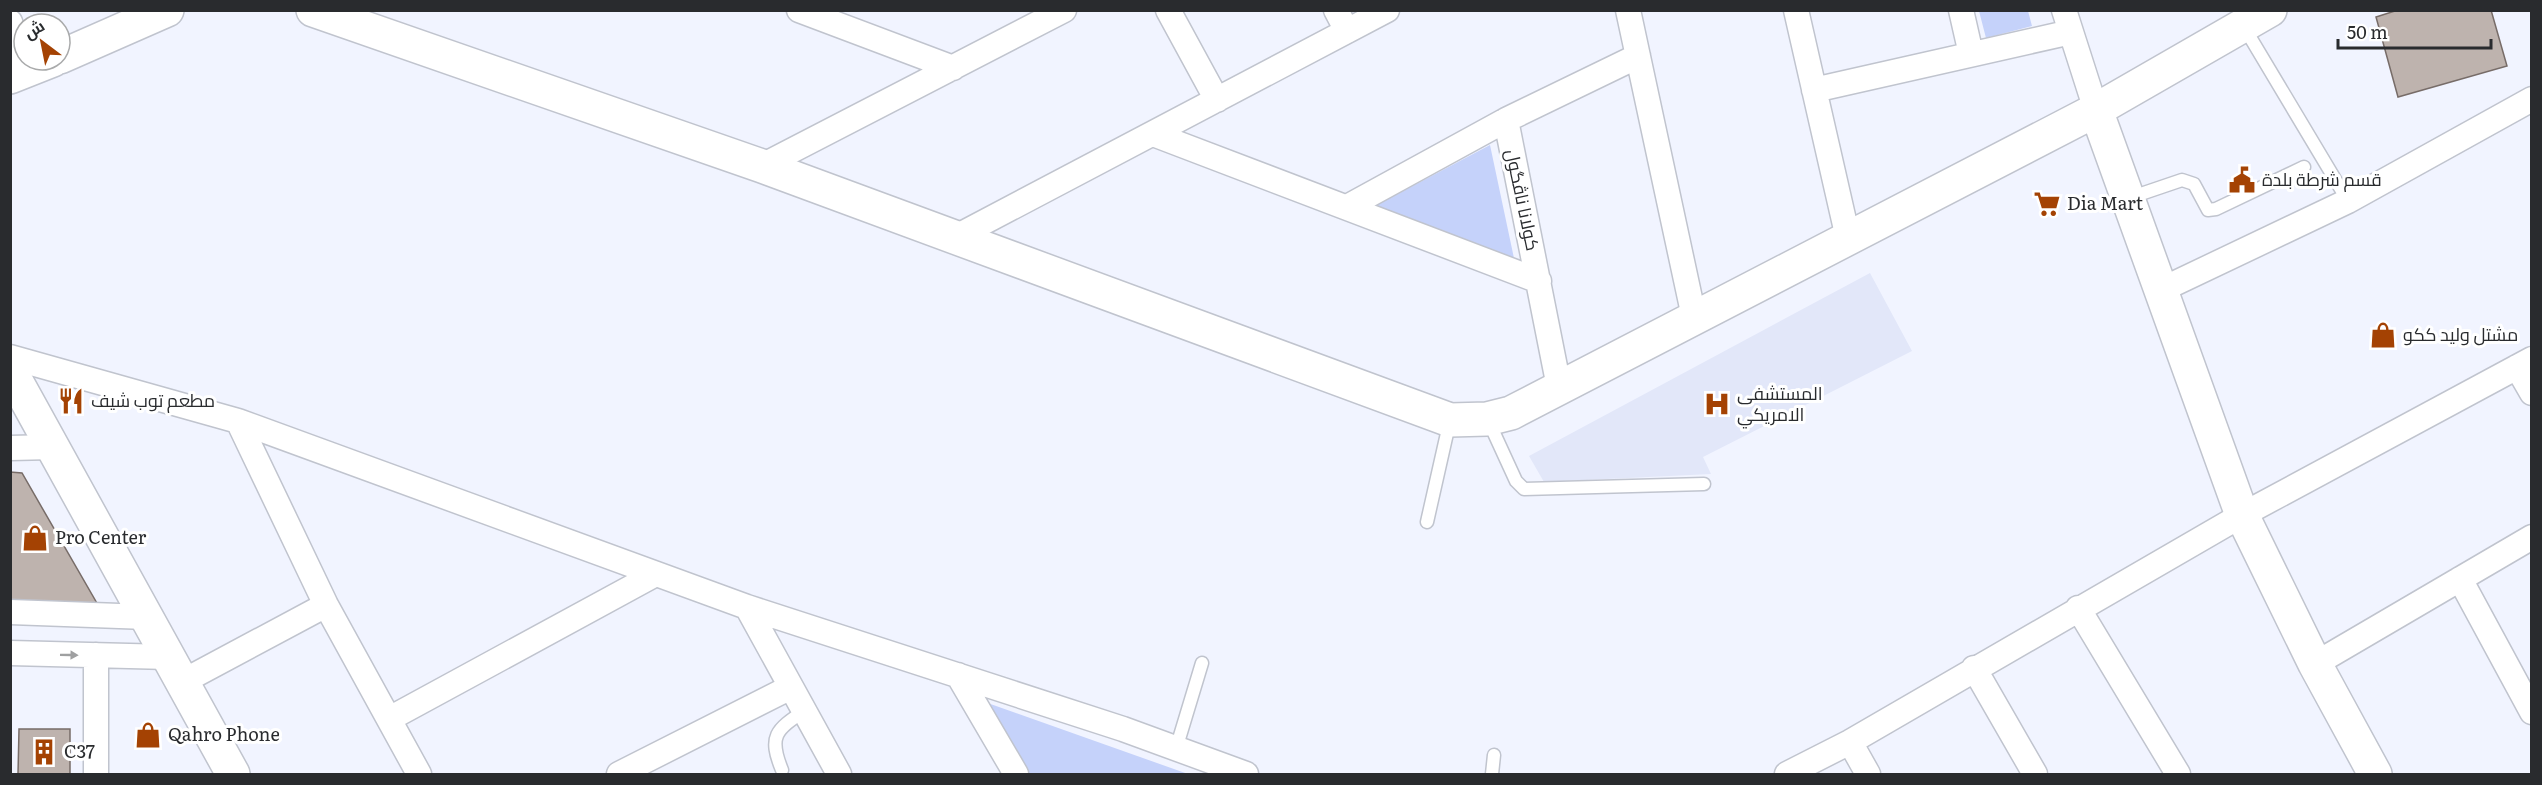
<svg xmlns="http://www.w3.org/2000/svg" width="2542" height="785" viewBox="0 0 2542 785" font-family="Literata,Cairo,serif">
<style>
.built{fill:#e2e7f9}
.green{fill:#c5d2fa}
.building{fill:#beb3ae;stroke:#776c68;stroke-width:1.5}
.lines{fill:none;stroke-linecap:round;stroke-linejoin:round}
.lane-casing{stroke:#c0c4ce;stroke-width:15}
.street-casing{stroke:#c0c4ce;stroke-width:27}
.secondary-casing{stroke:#c0c4ce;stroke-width:36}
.lane{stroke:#fff;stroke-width:12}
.street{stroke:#fff;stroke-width:24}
.secondary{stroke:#fff;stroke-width:33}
.oneway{fill:#9fa0a1}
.labels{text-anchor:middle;stroke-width:6;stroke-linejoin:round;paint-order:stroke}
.poi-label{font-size:18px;fill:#292b2e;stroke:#fff;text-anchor:start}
.street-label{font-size:18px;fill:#292b2e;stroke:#fff}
</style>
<rect width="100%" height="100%" fill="#f1f4ff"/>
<path class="built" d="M1870 273 1912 351 1703 457 1711 474 1544 482 1529 456Z"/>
<path class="green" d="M1979 11H2028L2032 26 1986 38Z
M1490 145 1515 263 1375 206Z
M982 701 1188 774H1026Z"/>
<path class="building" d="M2398 10H2491L2507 66 2398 97 2376 17Z
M10 472 22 473 98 605 10 604Z
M19 729H70V774H18Z"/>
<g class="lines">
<g class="lane-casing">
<path id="lane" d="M2244 27 2348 201
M2129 198 2182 180 2194 184 2208 210 2216 209 2304 167
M1488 420 1516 481 1524 489 1704 484
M1427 522 1450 420
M1176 749 1202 663
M782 770C768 736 776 730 804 711
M1492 774 1494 755"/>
</g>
<g class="street-casing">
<path id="street" d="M799 10 953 68
M1168 10 1217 100
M1336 10 1347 31
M1628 10 1694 317
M1796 10 1848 238
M1961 10 1971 54
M2064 10 2096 110
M10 22 21 54
M1814 90 2071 32
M1506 120 1559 387
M1153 134 1539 281
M762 166 1064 10
M1347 207 1506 120 1638 56
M954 238 1387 10
M2161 290 2348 201 2532 99
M10 357 238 421 747 607 1123 729 1246 774
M2517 367 2532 393
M238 421 326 605 419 774
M10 448 53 447
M2460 579 2532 712
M747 607 839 774
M2078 608 2178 774
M10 612 147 617
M10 653 169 657
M2315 664 2532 537
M1974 668 2035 774
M958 675 1016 774
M182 682 326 605
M389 719 654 575
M1850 742 1868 774
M96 774V655
M619 774 791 687
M1787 774 1850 742 2242 515 2532 359"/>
</g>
<g class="secondary-casing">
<path id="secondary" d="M313 10 762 166 1450 420 1487 419 1511 413 2096 110 2270 10
M60 57 167 10
M10 77 53 60
M2096 110 2242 515 2315 664 2375 774
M10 370 233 774"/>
</g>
<use href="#lane" class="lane"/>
<use href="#street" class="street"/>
<use href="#secondary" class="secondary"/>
</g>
<defs><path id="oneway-solid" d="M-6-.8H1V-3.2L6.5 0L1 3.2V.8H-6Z" transform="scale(1.5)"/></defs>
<use class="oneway" href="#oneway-solid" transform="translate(69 655) rotate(1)"/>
<defs>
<g id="civic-bare" transform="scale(2.07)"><path d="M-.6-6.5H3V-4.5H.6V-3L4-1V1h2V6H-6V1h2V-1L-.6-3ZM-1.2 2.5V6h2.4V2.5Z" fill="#a44203" stroke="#fff" stroke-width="2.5" paint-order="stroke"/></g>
<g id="supermarket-bare" transform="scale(2.07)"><path d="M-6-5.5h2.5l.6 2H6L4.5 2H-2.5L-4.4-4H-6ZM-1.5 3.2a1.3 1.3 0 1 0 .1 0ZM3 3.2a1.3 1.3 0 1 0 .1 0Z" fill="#a44203" stroke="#fff" stroke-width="2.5" paint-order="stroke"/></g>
<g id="shop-bare" transform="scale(2.07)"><path d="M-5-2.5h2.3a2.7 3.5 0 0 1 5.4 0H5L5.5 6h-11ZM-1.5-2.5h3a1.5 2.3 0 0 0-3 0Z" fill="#a44203" stroke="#fff" stroke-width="2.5" paint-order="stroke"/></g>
<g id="restaurant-bare" transform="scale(2.07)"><path d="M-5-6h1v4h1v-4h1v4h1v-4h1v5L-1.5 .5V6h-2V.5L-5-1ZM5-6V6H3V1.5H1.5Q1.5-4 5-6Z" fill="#a44203" stroke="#fff" stroke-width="2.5" paint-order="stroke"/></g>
<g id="hospital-bare" transform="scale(2.07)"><path d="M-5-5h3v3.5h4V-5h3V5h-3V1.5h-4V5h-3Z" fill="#a44203" stroke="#fff" stroke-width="2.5" paint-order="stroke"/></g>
<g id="building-bare" transform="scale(2.07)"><path d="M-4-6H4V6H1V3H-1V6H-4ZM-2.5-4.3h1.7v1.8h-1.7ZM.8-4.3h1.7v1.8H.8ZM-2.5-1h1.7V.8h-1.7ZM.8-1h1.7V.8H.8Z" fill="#a44203" stroke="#fff" stroke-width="2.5" paint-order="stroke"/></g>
</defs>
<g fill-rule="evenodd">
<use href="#civic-bare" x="2242" y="180"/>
<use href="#supermarket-bare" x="2047" y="204"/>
<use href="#shop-bare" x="2383" y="335"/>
<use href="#restaurant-bare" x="71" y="401"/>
<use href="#hospital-bare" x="1717" y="404"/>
<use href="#shop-bare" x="35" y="538"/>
<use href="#shop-bare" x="148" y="735"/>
<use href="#building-bare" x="44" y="752"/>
</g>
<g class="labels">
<g class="poi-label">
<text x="2262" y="186">قسم شرطة بلدة</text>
<text x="2067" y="210">Dia Mart</text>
<text x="2403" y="341">مشتل وليد ككو</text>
<text x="1737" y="400">المستشفى<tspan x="1737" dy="21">الامريكي</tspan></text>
<text x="91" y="407">مطعم توب شيف</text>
<text x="55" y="544">Pro Center</text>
<text x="168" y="741">Qahro Phone</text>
<text x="64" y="758">C37</text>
</g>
<g class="street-label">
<text transform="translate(1522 200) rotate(78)" y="6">کولانا ناڤگول</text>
</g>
</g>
<rect width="2542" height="785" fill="none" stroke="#292b2e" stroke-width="24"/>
<g transform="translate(42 42) rotate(328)"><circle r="28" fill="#ffffff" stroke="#a9aaab" stroke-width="1.5"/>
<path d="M0-4.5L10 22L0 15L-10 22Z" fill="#a44203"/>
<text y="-9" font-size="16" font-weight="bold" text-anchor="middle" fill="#292b2e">ش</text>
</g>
<path d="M2338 39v9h153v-9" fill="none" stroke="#292b2e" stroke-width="3"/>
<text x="2347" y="39" font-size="18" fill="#292b2e" stroke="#ffffff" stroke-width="4.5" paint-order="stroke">50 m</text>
</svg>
